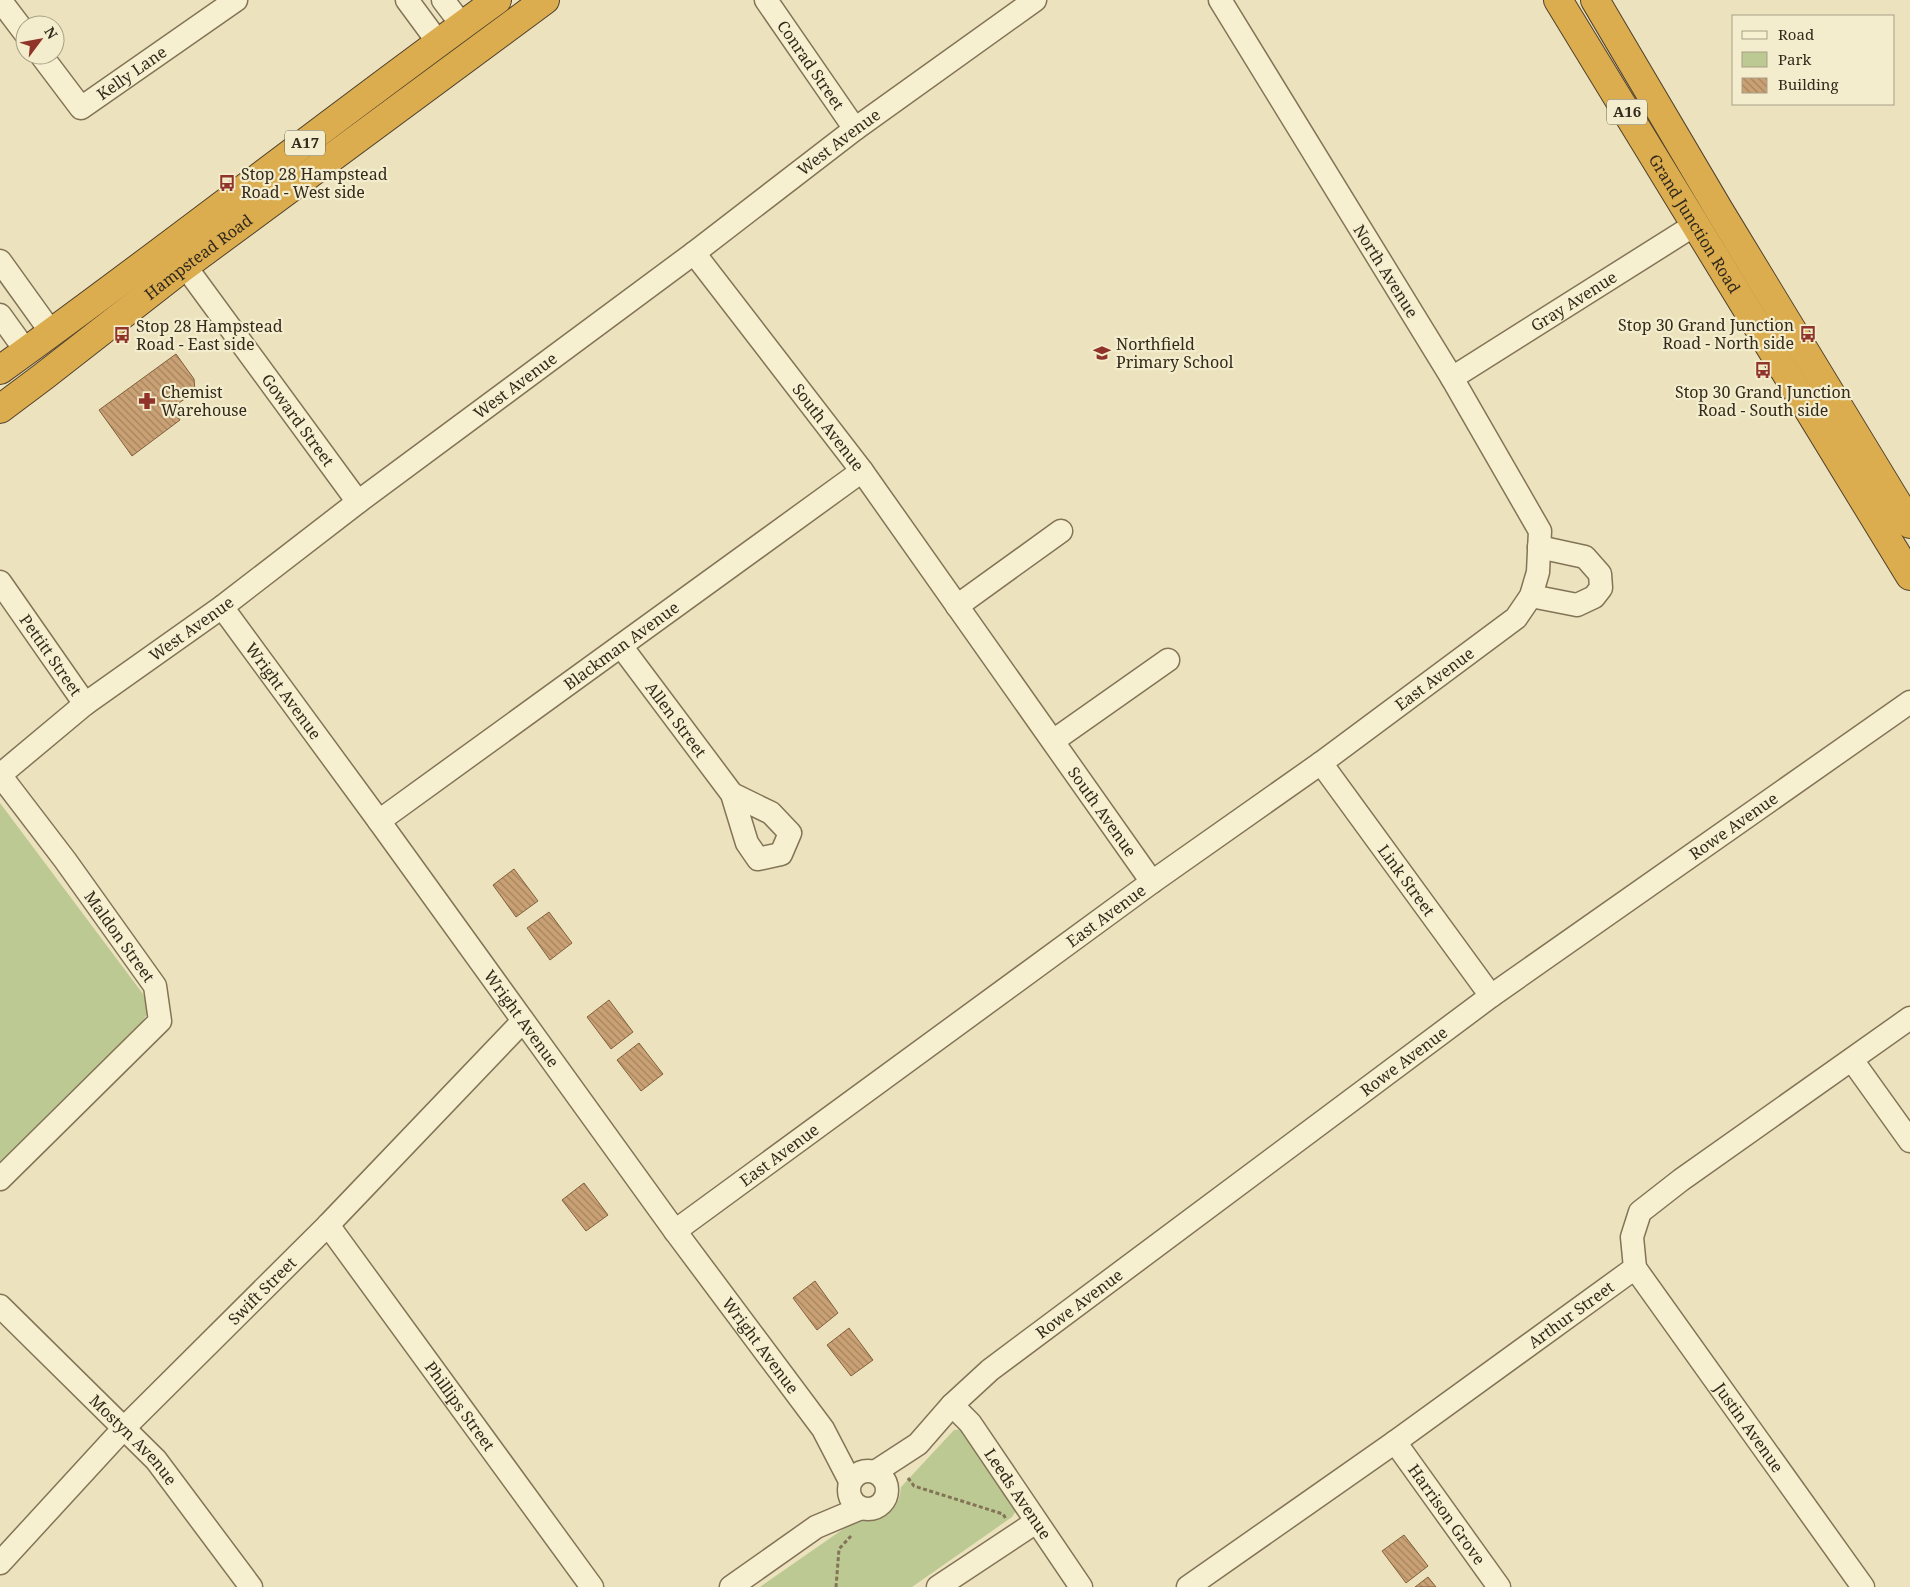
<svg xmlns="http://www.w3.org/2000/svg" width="1910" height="1587" viewBox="0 0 1910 1587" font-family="'Noto Serif',serif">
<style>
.green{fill:#bdc992}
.building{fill:url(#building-back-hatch);stroke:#82603e}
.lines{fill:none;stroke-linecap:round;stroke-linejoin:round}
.minor-casing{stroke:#837457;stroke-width:25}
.highway-casing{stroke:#51412c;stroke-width:30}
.path{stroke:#837457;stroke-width:3;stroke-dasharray:4 2.5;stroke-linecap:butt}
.minor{stroke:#f7f0d0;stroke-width:22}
.highway{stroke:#dbad4f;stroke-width:28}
.labels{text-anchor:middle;stroke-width:4.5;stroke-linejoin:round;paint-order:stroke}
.shield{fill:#f4edcd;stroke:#6d6451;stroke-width:1}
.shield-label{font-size:15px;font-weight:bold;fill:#33291c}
.street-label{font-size:16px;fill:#33291c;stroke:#f4edcd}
.poi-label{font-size:16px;fill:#33291c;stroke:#f4edcd;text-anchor:start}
</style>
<defs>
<pattern id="building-back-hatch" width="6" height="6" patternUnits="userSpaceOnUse" patternTransform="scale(1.25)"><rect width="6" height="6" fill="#c9a174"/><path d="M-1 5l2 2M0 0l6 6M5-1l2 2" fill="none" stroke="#a4835e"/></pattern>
</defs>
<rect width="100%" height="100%" fill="#ece3be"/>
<path class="green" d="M0 803 143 994 149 1011 127 1045 0 1171Z
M964 1429 1017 1509 1012 1517 912 1587H760L859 1518C881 1512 898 1518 901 1487L954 1430Z"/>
<path class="building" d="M176 354 194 379 195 390 193 393 172 408 180 420 132 456 99 410Z
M514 869 538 901 516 917 493 885Z
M549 912 572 943 550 960 527 928Z
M609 1000 633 1032 611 1049 587 1017Z
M639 1043 663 1074 641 1091 617 1060Z
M584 1183 608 1215 586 1231 562 1200Z
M815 1281 838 1313 817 1330 793 1298Z
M849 1328 873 1360 851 1376 827 1345Z
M1404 1535 1428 1566 1406 1583 1382 1551Z
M1428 1577 1436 1587H1415Z"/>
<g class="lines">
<g class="minor-casing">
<g id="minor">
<path d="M0 0 25 33"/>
<path d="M407 0 438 42"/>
<path d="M443 0 462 25"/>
<path id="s1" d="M766 0 855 129"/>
<path id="s2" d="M41 55 81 108 236 0"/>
<path id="s3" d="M694 253 862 471 1152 882"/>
<path d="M0 261 51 332"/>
<path id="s4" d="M185 266 358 502"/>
<path d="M0 315 26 351"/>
<path id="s5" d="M1452 378 1696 224"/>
<path id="s6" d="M0 582 85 704"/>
<path d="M1531 596 1577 605 1594 597 1601 588 1600 574 1585 557 1539 547"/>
<path d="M957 606 1061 531"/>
<path id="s7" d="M222 607 379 821 675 1231 823 1429 850 1481"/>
<path id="s8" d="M621 646 732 794 747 843 758 859 781 854 790 833 771 813 732 794"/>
<path d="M1053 741 1168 660"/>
<path id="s9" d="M1321 763 1491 996"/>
<path id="s10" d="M0 775 85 704 222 607 358 502 694 253 855 129 1035 0"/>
<path id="s11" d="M0 775 65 860 155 986 160 1021 0 1179"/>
<path id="s12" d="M379 821 862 471"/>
<path d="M1852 1060 1910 1141"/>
<path id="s13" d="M328 1225 592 1587"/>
<path id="s14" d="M675 1231 1152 882 1321 763 1516 618 1531 596 1538 572 1540 531 1452 378 1220 0"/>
<path id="s15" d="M1635 1268 1863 1587"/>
<path id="s16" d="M0 1306 156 1460 251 1587"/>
<path id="s17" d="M952 1405 970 1423 1081 1587"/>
<path id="s18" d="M1395 1442 1499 1587"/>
<circle cx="868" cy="1490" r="19"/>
<path id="s19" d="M875 1472 918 1444 952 1405 990 1370 1491 996 1910 702"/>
<path id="s20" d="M0 1563 124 1428 328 1225 523 1021"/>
<path d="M731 1587 816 1527 861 1508"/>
<path d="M938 1587 1036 1522"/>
<path id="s21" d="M1188 1587 1395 1442 1635 1268 1632 1237 1640 1212 1681 1180 1910 1018"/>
</g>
</g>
<g class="highway-casing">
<g id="highway">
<path id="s22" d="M1558 0 1910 576"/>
<path d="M1595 0 1719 210 1910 524"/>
<path d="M0 370C168 249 330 121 497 0"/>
<path id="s23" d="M0 409 44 376 185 266 545 0"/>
</g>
</g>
<path class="path" d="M908 1478 914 1486 1003 1514 1006 1519
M836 1587 839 1549 851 1536"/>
<use href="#minor" class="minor"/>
<use href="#highway" class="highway"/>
</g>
<defs>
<g id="bus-bare" transform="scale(1.35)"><path d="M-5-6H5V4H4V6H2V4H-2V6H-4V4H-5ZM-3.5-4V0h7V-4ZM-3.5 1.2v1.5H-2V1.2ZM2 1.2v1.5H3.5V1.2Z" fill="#903429" stroke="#f4edcd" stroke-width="2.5" paint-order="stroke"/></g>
<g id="school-bare" transform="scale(1.35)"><path d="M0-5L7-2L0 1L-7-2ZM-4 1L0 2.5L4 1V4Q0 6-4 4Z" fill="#903429" stroke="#f4edcd" stroke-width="2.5" paint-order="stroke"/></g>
<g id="pharmacy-bare" transform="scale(1.35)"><path d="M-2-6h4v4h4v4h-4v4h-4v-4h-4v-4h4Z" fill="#903429" stroke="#f4edcd" stroke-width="2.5" paint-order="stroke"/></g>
</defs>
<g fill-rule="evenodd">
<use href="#bus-bare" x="227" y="183"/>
<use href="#bus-bare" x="1808" y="334"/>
<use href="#bus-bare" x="122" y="335"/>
<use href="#school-bare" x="1102" y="353"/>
<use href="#bus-bare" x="1763" y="370"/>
<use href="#pharmacy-bare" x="147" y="401"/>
</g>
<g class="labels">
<g class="shield">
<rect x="1607" y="99.5" width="40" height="25" rx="4"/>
<rect x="285" y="130.5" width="40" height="25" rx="4"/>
</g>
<g class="shield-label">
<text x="1627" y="117">A16</text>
<text x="305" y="148">A17</text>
</g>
<g class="street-label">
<text dy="6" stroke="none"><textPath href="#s1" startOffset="79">Conrad Street</textPath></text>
<text dy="6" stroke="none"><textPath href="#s2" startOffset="128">Kelly Lane</textPath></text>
<text dy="6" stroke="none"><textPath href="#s10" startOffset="1051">West Avenue</textPath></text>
<text dy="6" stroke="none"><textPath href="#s22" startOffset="262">Grand Junction Road</textPath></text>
<text dy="6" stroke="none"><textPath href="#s23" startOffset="250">Hampstead Road</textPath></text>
<text transform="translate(1386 271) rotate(58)" y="6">North Avenue</text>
<text dy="6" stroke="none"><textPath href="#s5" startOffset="144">Gray Avenue</textPath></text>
<text dy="6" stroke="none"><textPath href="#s10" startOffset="646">West Avenue</textPath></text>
<text dy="6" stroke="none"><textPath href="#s4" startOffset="191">Goward Street</textPath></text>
<text dy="6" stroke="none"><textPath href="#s3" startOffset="220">South Avenue</textPath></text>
<text dy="6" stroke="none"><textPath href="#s10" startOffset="241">West Avenue</textPath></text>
<text dy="6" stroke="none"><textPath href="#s12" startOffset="299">Blackman Avenue</textPath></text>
<text dy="6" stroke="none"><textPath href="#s6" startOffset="89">Pettitt Street</textPath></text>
<text dy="6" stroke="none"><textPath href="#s14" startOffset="939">East Avenue</textPath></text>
<text dy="6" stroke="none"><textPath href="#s7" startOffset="104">Wright Avenue</textPath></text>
<text dy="6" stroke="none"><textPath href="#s8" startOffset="92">Allen Street</textPath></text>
<text dy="6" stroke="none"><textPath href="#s3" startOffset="692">South Avenue</textPath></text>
<text dy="6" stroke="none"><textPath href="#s19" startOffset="1076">Rowe Avenue</textPath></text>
<text dy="6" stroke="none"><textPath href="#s9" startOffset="145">Link Street</textPath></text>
<text dy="6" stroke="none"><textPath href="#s14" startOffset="534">East Avenue</textPath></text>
<text dy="6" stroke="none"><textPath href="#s11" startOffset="201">Maldon Street</textPath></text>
<text dy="6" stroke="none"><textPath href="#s7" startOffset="509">Wright Avenue</textPath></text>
<text dy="6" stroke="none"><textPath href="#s19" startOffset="671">Rowe Avenue</textPath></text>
<text dy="6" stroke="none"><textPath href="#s14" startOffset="129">East Avenue</textPath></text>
<text dy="6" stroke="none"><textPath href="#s20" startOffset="378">Swift Street</textPath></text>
<text dy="6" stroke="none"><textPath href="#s19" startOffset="266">Rowe Avenue</textPath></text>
<text dy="6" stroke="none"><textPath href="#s21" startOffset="470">Arthur Street</textPath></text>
<text dy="6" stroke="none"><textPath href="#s7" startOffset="914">Wright Avenue</textPath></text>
<text dy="6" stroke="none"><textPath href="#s13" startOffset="224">Phillips Street</textPath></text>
<text dy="6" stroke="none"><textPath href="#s15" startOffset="196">Justin Avenue</textPath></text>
<text dy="6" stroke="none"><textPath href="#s16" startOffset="189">Mostyn Avenue</textPath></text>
<text dy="6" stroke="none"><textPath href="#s17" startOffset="111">Leeds Avenue</textPath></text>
<text dy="6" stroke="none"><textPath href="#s18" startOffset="89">Harrison Grove</textPath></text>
</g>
<g class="poi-label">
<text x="241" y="180">Stop 28 Hampstead<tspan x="241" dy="18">Road - West side</tspan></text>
<text x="1794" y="331" text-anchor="end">Stop 30 Grand Junction<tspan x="1794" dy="18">Road - North side</tspan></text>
<text x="136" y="332">Stop 28 Hampstead<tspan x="136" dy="18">Road - East side</tspan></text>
<text x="1116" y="350">Northfield<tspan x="1116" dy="18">Primary School</tspan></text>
<text x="161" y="398">Chemist<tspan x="161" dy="18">Warehouse</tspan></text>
<text x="1763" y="398" text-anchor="middle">Stop 30 Grand Junction<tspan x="1763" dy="18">Road - South side</tspan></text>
</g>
</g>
<rect x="1732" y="15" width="162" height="90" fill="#f4edcd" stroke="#a79f86"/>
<rect x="1742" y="31" width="25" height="8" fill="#f7f0d0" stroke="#a79f86"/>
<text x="1778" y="40" font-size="15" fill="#33291c">Road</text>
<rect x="1742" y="52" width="25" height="15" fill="#bdc992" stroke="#a79f86"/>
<text x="1778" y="65" font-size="15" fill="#33291c">Park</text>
<rect x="1742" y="78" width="25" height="15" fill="url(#building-back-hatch)" stroke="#a79f86"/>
<text x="1778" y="90" font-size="15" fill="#33291c">Building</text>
<g transform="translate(40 40) rotate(58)"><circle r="24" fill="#f4edcd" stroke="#a79f86"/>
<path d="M0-4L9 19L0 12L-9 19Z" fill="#903429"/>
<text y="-8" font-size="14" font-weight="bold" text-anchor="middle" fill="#33291c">N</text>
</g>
</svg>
